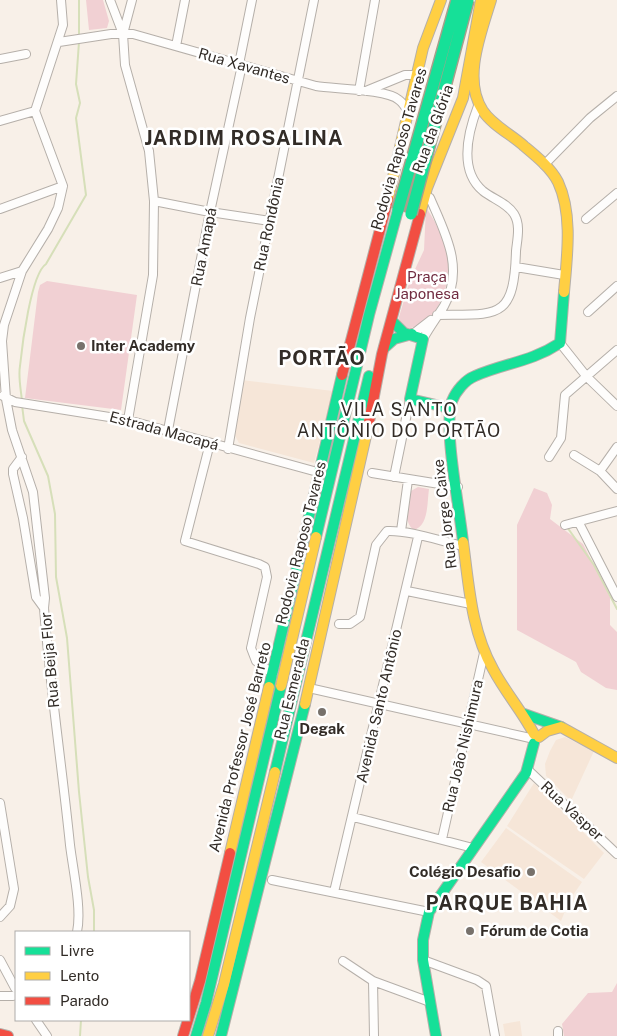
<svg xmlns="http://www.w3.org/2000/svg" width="617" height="1036" viewBox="0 0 617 1036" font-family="'Public Sans',sans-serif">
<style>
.built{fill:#f6e6d8}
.green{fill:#f1d0d3}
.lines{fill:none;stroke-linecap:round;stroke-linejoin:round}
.stream{stroke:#d6dfb9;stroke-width:2}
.street-casing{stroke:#b5afa9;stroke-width:10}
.fast-casing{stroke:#b5afa9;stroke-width:12}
.slow-casing{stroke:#b5afa9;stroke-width:12}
.jam-casing{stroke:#b5afa9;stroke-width:12}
.street{stroke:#fefdfc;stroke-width:8}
.fast{stroke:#16e098;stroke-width:10}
.slow{stroke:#ffcf43;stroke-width:10}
.jam{stroke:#f24e42;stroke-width:10}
.fast-bridge-casing{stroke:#a79f8b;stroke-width:14;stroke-linecap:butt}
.fast-bridge{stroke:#16e098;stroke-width:11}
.poi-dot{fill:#77716b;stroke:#fff;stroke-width:2}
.labels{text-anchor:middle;stroke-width:5;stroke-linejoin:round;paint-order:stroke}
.street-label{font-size:15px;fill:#322c27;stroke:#fff}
.park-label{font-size:15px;fill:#712c41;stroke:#fff}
.poi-label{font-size:15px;font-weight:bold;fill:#322c27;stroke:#fff;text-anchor:start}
.quarter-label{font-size:18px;letter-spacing:1px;fill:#322c27;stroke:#fff}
.district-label{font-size:20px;font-weight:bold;letter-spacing:1px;fill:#322c27;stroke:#fff}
</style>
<rect width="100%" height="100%" fill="#f8f0e8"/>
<path class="built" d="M242 380 333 391 314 463 239 443 234 434Z
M565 737 594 751 571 801 546 776 545 764 550 751 556 740Z
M534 783 604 853 584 879 507 826Z
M506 828 582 882 569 901 561 921 481 862Z
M520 1021 522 1036H505L503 1024Z"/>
<path class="green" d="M86 0H103L109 21 107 28 89 30Z
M426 207C434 220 442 233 446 249 454 278 441 325 405 329L400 325 399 317 410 280 424 250Z
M47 281 137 295 121 410 25 398 38 292 40 285Z
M418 487 429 489C427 502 429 527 413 530 402 517 407 505 411 491Z
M534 488 547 493 552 505 550 519 583 544 610 597V625L617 632V690L606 688 581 672 576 662 517 630V525Z
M617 983V1036H564L562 1024 588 993 612 992Z"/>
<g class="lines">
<path class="stream" d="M79 37V0
M22 401C21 390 18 377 20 366 22 346 31 274 46 264L86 195 76 118 80 103 76 84 79 42
M22 405 24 421 48 476 55 514 56 577 67 638 79 792 88 877 94 910V932
M567 527 594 565 617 609
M80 1036 81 1020"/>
<g class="street-casing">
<path id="street" d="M61 0 63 25 35 111 63 186 58 208 48 229 22 271 4 325 2 341 6 399 12 430 33 492 45 598 44 608C50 687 62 766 70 845 73 870 82 909 77 932
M110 0 123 34 125 65 149 151 154 201 153 275 128 420
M123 34 132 0
M59 42 111 34H133L316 86C334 89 387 89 399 100 403 103 406 108 408 112
M176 46 185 0
M0 59 26 54
M239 64 252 0
M359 91 375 0
M366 91 405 75H417
M0 121 35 111
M544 165 590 118 617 96
M154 201 210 212 270 221
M0 209 63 186
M586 219 617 193
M516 267 564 275
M0 278 22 271
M588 312 617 286
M437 315C498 314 514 321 516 251 517 240 521 225 514 214 507 203 493 199 483 191 458 170 468 132 478 106
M413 334 431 320
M423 339C429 328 437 317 444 306 465 268 445 233 430 198
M560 343 587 377 617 406
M3 396 15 402 128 420 321 473
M168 430 210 212 242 65
M210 443 185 541 259 564 265 567 267 577 251 648 256 661 273 674
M228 449 250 318 314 0
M574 455 600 471 617 489
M22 457 13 469V474L23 518 36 597 44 608
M549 457 561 438 565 395 617 350
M600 471 617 447
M372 473 458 487
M394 477 410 399
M579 523 617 597
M565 525 617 511
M401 531 408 480
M407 591 471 604
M339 624H350L360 617 376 545 387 531C409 530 440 541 463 546
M309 688 530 738
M527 769 617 854
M0 803 14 889 10 906 0 917
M353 817 473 848
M442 839 484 653
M272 880 429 912
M334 892 418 537
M0 960 15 988
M423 960 477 980 486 986 495 1036
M343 961 373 981 430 1002
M373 981 374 1036
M0 996H13
M36 1020 47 1036
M558 1031V1036"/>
</g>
<g class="fast-casing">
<path id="fast" d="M392 321 404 333 423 339 410 399 449 408
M384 348 394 339 412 334
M316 537 369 315 398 210
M463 542C460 510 443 428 452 401 456 391 465 380 475 376 505 363 531 362 560 343L564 292
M269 687 342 375
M524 714 561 727
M275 772 369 376
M196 1036 206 1003 281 686
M221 1036 305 704
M436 1036 423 960V940L429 912 526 773 534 743"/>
</g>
<g class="slow-casing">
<path id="slow" d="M491 0C481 33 462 80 483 111 492 125 512 135 524 146 536 156 551 168 558 182 573 214 567 257 564 292
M388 199 423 48 441 0
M420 214 427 188 463 98 481 0
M463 542C469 585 471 630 493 669 505 692 522 711 534 734
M281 686 316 537
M305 704 368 427
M539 737 547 731 561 727 617 758
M230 853 269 687
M208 1036 224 984 275 772"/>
</g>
<g class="jam-casing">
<path id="jam" d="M342 375 388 199
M368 427 382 354 420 214
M0 1034 8 1036
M183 1036 200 981 230 853"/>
</g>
<use href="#street" class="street"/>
<use href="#fast" class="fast"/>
<use href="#slow" class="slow"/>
<use href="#jam" class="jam"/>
<g class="fast-bridge-casing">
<path id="fast-bridge" d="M398 210 457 0
M411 214 468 0"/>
</g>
<use href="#fast-bridge" class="fast-bridge"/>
</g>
<g class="poi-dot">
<circle cx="81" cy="346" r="5"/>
<circle cx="322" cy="712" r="5"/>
<circle cx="531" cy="872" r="5"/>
<circle cx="470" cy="931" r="5"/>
</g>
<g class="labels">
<g class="street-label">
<text transform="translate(244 66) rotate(16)" y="5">Rua Xavantes</text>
<text transform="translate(433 129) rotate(-70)" y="5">Rua da Glória</text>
<text transform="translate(399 149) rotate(-74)" y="5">Rodovia Raposo Tavares</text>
<text transform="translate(269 224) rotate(-78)" y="5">Rua Rondônia</text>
<text transform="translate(204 247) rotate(-79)" y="5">Rua Amapá</text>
<text transform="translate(164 431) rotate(15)" y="5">Estrada Macapá</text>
<text transform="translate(445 514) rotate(-97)" y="5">Rua Jorge Caixe</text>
<text transform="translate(301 543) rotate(-76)" y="5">Rodovia Raposo Tavares</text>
<text transform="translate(50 660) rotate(-95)" y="5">Rua Beija Flor</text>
<text transform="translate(292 689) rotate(-76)" y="5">Rua Esmeralda</text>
<text transform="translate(379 706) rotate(-77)" y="5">Avenida Santo Antônio</text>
<text transform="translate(463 746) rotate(-77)" y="5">Rua João Nishimura</text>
<text transform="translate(240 747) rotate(-76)" y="5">Avenida Professor José Barreto</text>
<text transform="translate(572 811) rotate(43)" y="5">Rua Vasper</text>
</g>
<g class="park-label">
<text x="427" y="282">Praça<tspan x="427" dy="17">Japonesa</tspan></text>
</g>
<g class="poi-label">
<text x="91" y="351">Inter Academy</text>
<text x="322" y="734" text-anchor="middle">Degak</text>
<text x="521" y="877" text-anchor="end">Colégio Desafio</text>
<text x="480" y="936">Fórum de Cotia</text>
</g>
<g class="quarter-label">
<text x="399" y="416">VILA SANTO<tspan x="399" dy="21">ANTÔNIO DO PORTÃO</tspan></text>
</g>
<g class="district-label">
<text x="244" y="145">JARDIM ROSALINA</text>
<text x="322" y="365">PORTÃO</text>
<text x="507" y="910">PARQUE BAHIA</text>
</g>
</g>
<rect x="15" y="931" width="175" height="90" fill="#ffffff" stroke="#adaba9"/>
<rect x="25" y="947" width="25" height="8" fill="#16e098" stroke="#adaba9"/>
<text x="60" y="956" font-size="15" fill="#322c27">Livre</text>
<rect x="25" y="972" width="25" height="8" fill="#ffcf43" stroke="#adaba9"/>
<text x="60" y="981" font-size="15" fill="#322c27">Lento</text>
<rect x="25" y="997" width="25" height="8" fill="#f24e42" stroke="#adaba9"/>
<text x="60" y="1006" font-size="15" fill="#322c27">Parado</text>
</svg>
